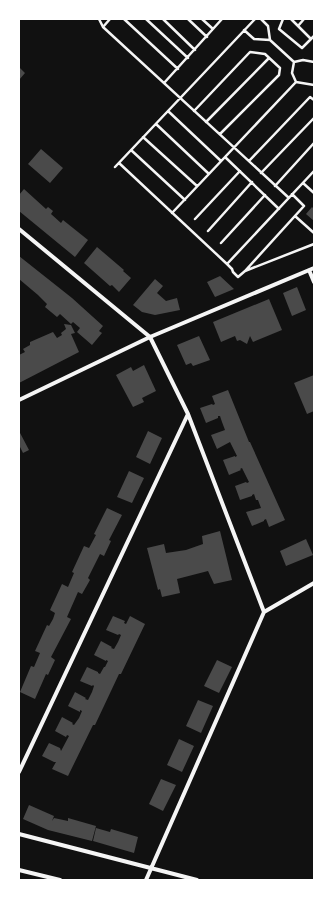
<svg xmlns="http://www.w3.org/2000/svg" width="333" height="899" viewBox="0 0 333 899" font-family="'IBM Plex Sans',sans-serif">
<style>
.building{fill:#4a4a4a}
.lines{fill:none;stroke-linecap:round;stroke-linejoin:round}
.path{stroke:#f5f5f5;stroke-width:2.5}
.minor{stroke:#f5f5f5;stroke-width:4}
</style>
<rect width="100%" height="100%" fill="#111"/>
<path class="building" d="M19 67 25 73 19 80Z
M41 149 63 168 50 183 28 164Z
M24 189 46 209 48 207 53 211 51 214 61 223 63 220 88 240 75 257 19 211V195Z
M312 207 314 209V221L306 214Z
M97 247 124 270 123 271 131 278 119 292 112 285 110 286 84 263Z
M19 256 72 298 103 326 99 331 102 333 92 345 77 332 80 328 73 322 71 324 60 314 57 317 45 307 47 304 38 295 19 279Z
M220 276 234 289 215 297 207 282Z
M155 279 163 286 157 293 166 301 177 298 180 310 155 315 142 312 133 305Z
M297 287 306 310 292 316 283 293Z
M269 299 282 330 253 342 250 336 247 344 240 340 237 341 235 336 221 342 213 322Z
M64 324 71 325 75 333 71 334 79 352 19 383V355L25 352 23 349 30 345V342L53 332 57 338 62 335 61 333 66 329Z
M199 336 210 360 193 366 191 363 186 365 177 345Z
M144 365 156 391 142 398 144 402 133 407 116 375 131 367 133 371Z
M314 375V411L307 414 294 383Z
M228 390 249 442H250L285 520 269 527 266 519 264 520V521L252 526 246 512 261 508 258 500H256L254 494 252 495V496L240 500 235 486 246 482 247 483 249 482 242 468 240 469 241 470 229 475 223 460 235 456V457L237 456 230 442 217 449 211 435 225 430 222 422 220 416H218V418L206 423 200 408 212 404 213 405 215 404 212 396Z
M19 431 29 450 23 453 19 445Z
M148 431 162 438 150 464 136 457Z
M129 471 144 478 132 503 117 497Z
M107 508 122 515 109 540 111 541 104 556 100 554 88 578 90 580 82 594 78 592 67 617 71 619 51 657 55 660 48 675 46 674 35 699 20 692 31 666 34 667 40 653 35 651 47 625 49 626 53 619 55 613 50 610 62 584 68 587 74 573 72 572 84 546 89 548 96 535 94 534Z
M220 531 232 580 214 584 208 571 177 579 180 593 162 597 160 589 158 590 147 548 164 544 166 553 186 550 203 544 202 536Z
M306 539 313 555 286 566 280 551Z
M113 616 125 621 124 623 126 624 130 616 145 624 121 674H119L95 725H93L68 776 52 769 56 762H54L42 756 49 743 60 748 61 751 69 736 67 735 66 737 55 731 62 717 73 723 72 724 74 725 79 718 82 711 80 710V712L68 706 75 692 86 698 85 699 88 700 92 692 94 686 93 685 92 686 80 681 87 667 98 672V673L100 674 104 667H105L108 661 106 660V661L94 655 101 641 112 647 111 648 114 649 118 642 121 635 119 634 118 635 106 630Z
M217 660 232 667 219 693 204 686Z
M198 700 213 706 201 733 186 726Z
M179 739 194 746 182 772 167 765Z
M161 779 176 785 163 811 149 804Z
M29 805 54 816 52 821 54 818 68 821V818L96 826 92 841 48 830 23 819Z
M96 828 110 832 111 829 138 837 134 853 93 841Z"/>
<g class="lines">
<path class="path" d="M99 19 103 27 289 198
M124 19 178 69
M146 19 188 58
M163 19 195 50
M188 19 207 37
M202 19 213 29
M283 19 279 29 302 48 314 36
M291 19 311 39
M298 26 304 19
M103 27 110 19
M244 30 254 39 270 40 268 26 261 19
M270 40 294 62
M314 62 303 60 294 62 292 73 296 82 314 85
M164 83 222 19
M168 111 221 161
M194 111 250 52 265 54 280 68 279 75 220 134
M206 122 269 58
M156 124 209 174
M143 137 197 186
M131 150 185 200
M225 157 279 209
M249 161 310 97 314 100
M119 163 227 264 232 269 233 272 238 277 245 271
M115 167 255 19
M261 173 314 118
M303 183 314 193
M275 186 314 143
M292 194 304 206 245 271 314 244
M172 213 296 82
M295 216 314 233
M195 219 240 171
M208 231 252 182
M221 243 265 195
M227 264 314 171"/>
<path class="minor" d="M19 229 150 337 188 414 264 612
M309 270 314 282
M19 400 150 337 314 268
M19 772 188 414
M19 834 197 880
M19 870 60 880
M146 880 264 612 314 583"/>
</g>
<rect width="333" height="899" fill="none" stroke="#ffffff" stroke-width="40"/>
</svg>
